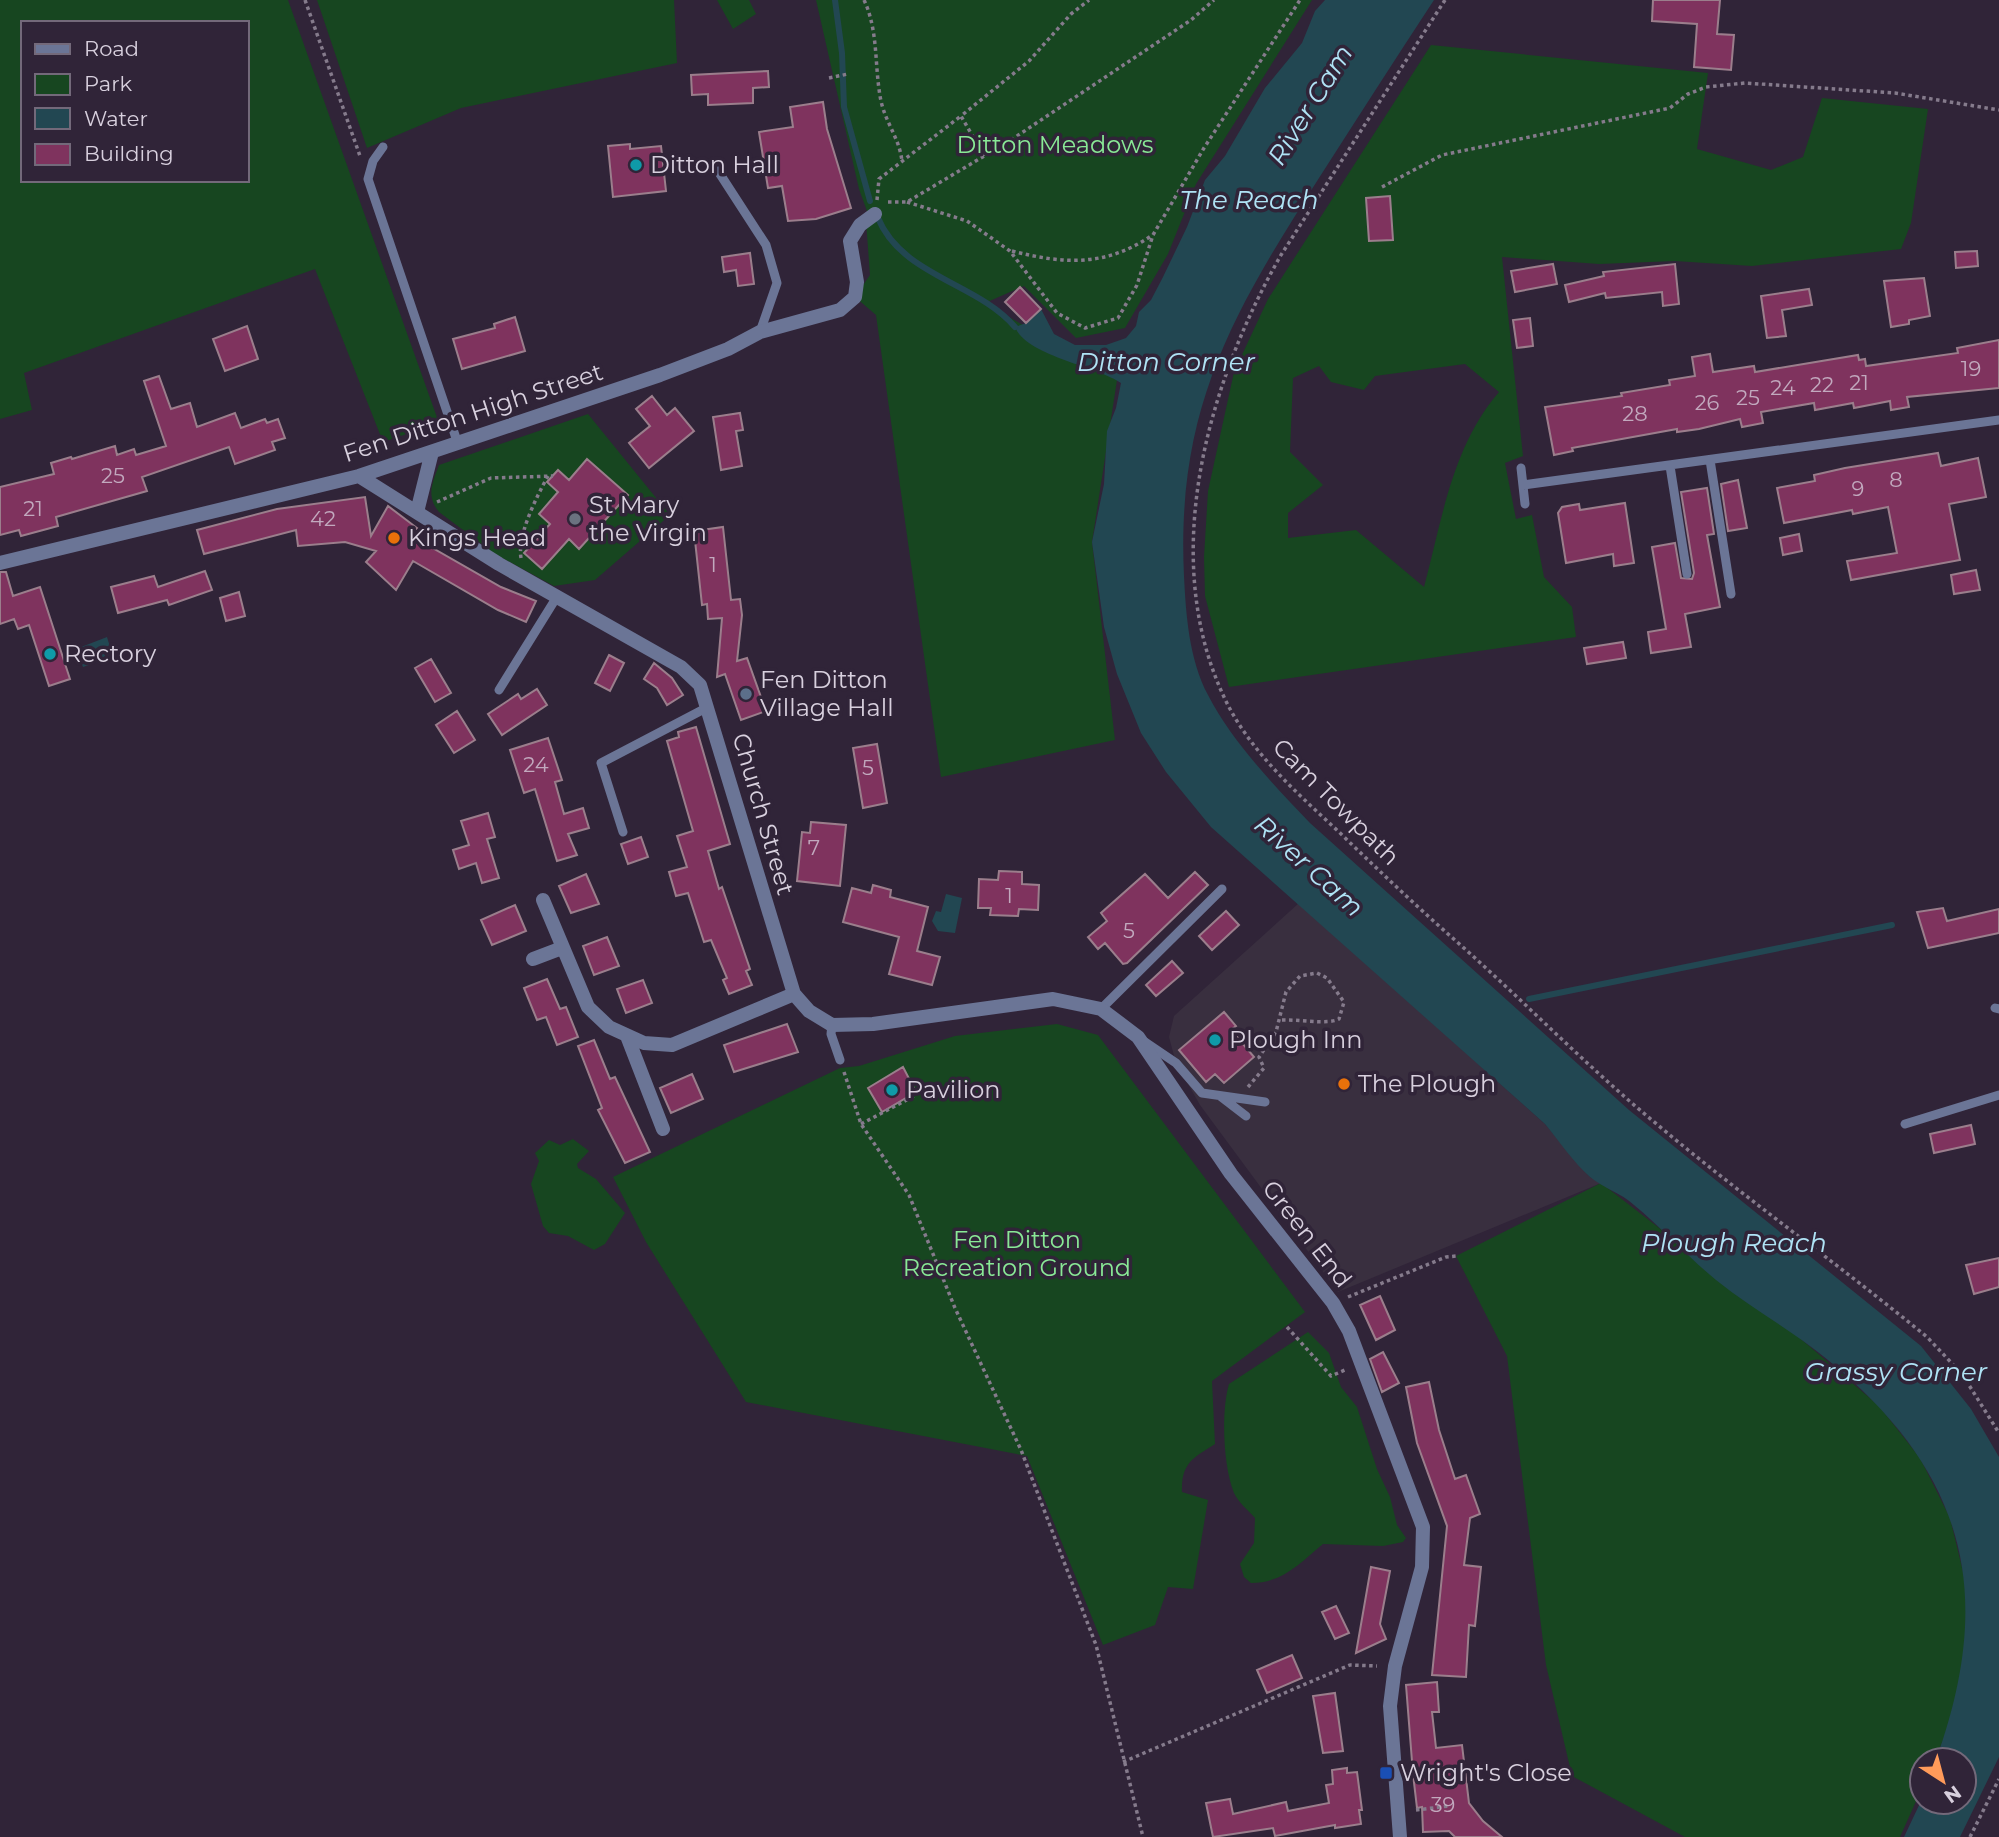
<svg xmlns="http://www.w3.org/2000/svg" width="1999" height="1837" viewBox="0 0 1999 1837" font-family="Montserrat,sans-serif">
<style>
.commercial{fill:#392f3f}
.green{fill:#174620;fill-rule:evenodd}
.water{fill:#224752}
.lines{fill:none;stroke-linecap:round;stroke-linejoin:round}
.stream{stroke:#224752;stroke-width:6}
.building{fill:#7f335e;stroke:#9b7e8c;stroke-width:2}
.path{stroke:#857b8c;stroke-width:3.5;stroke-dasharray:3.5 3.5;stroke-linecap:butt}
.lane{stroke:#6b7596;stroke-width:9}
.street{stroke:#6b7596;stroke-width:14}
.culture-dot{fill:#0f9aa8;stroke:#302438;stroke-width:2.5}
.worship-dot{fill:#6b7280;stroke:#302438;stroke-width:2.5}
.food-dot{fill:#e8710a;stroke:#302438;stroke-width:2.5}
.service-dot{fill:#5c6f8a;stroke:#302438;stroke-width:2.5}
.transit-dot{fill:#1a4fb4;stroke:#302438;stroke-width:2.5}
.labels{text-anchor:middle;stroke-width:7;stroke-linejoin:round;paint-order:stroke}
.number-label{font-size:21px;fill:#c2a9be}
.park-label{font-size:24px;fill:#89e996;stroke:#302438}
.poi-label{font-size:24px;fill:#d8d0de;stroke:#302438;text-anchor:start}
.street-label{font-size:24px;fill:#d8d0de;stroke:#302438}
.water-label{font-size:26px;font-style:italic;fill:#afe3f5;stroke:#302438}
</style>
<rect width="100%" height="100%" fill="#302438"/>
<path class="commercial" d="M1299 903 1545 1124 1590 1177 1601 1183 1338 1292 1200 1105 1176 1063 1169 1037 1174 1016Z"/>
<path class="green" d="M0 0H288L439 423 383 442 315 269 24 373 32 410 0 419ZM23 23H247V180H23Z
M317 0H674L677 63 461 108 367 148Z
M717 0H749L756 14 733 29Z
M816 0H1312L1196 184 1168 254 1125 328 1076 338 1024 286 985 303 1117 380 1092 542 1115 740 941 777 876 315 855 297 870 275 866 221 872 225 859 189Z
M1431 45 1708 73 1697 149 1771 170 1803 157 1822 98 1928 109 1911 223 1901 249 1752 266 1675 261 1599 264 1502 257 1523 456 1505 463 1516 519 1532 515 1544 577 1572 607 1576 637 1229 687 1205 596 1204 557 1208 491 1234 372 1268 299ZM1465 364 1499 392C1452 446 1442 520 1424 587L1356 530 1288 538V513L1323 485 1290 452 1293 378 1319 366 1331 382 1364 390 1375 376Z
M588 414 670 515 595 580 554 586 495 554 439 512C426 496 432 484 439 465Z
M1057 1024 1098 1035 1305 1312 1212 1381 1215 1444C1193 1458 1181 1463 1182 1492L1208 1500 1193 1589 1168 1587 1155 1625 1103 1645 1027 1456 746 1402 646 1242 613 1177 840 1068 859 1066 955 1036Z
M573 1139 589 1151 577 1164 578 1168 596 1179 625 1213 605 1244 594 1250 568 1236 549 1233 543 1226 531 1184 539 1161 535 1153 549 1140 560 1145Z
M1601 1183 1787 1327 1879 1406 1920 1458 1950 1518 1975 1621 1946 1734 1934 1760H1922V1788L1900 1837H1685L1572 1776 1546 1665 1507 1356 1456 1256Z
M1308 1332 1329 1353 1341 1387 1357 1407 1377 1469 1390 1497 1397 1525 1406 1538 1403 1542 1383 1546 1323 1544C1300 1563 1283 1583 1251 1583L1244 1577 1240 1564 1254 1543 1255 1518C1248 1510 1238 1502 1234 1493 1223 1466 1221 1411 1229 1384Z"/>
<path class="water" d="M1325 0H1434C1395 59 1357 119 1319 178 1232 314 1176 409 1184 576 1186 615 1189 659 1208 695 1233 743 1273 784 1310 823L1629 1110 1921 1346 1971 1409 1999 1457V1757L1960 1837H1904L1922 1799V1802H1964V1760H1936C1996 1593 1966 1473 1828 1360 1793 1331 1752 1309 1716 1280 1688 1257 1663 1229 1634 1205 1621 1193 1603 1188 1590 1177 1573 1162 1559 1141 1545 1124L1211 827 1166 772 1141 733 1117 674 1104 627 1092 542 1104 484 1107 431 1116 408 1121 383C1097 366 1027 356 1015 327L1026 323 1041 309 1054 334 1075 345H1106L1126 338 1136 326 1139 312 1151 300 1163 277 1187 227 1205 180 1225 156 1265 88 1302 43 1315 11Z
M107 637 113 657 83 667 81 662 76 660V649Z
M946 894 962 898 955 933 938 931 932 921 936 911 941 912Z"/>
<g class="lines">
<path class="stream" d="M835 0 842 53 844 107 870 201
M878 218C902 276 978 283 1015 327
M1529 999 1892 925"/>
</g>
<path class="building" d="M1653 0H1720L1717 34 1734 35 1731 70 1694 67 1697 24 1652 21Z
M768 71 769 87 753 88V103L708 105V94L692 95 691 75Z
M823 102 827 129 851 208 816 219 788 221 782 186 768 188 759 132 793 127 790 107Z
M630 144V149L661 146 666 191 613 197 608 146Z
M1390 196 1393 240 1369 241 1366 198Z
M1977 251 1978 266 1956 268 1955 252Z
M750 253 754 284 738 286 736 270 724 272 722 257Z
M1553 264 1557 284 1515 292 1511 271Z
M1675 264 1679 304 1663 306 1662 292 1606 298 1605 293 1569 302 1565 285 1604 276 1603 272Z
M1924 278 1930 316 1909 320V324L1891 327 1884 281Z
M1020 287 1041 309 1026 323 1005 302Z
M1809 289 1812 305 1782 310 1786 336 1767 338 1761 296Z
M515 317 525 351 462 369 453 339 495 328 494 324Z
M1530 318 1533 346 1517 348 1513 320Z
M247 326 258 359 225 371 213 339Z
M1999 340V388L1907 397 1909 407 1891 410 1890 401 1854 408 1853 403 1815 410 1814 403 1761 412 1763 423 1742 427 1740 419 1699 429 1677 432V429L1572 448 1573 451 1554 455 1545 407 1622 396 1621 393 1670 385 1669 380 1695 376 1692 357 1710 354 1713 372 1754 366 1755 372 1858 355 1859 360 1865 359 1866 366 1958 353 1957 348Z
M159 376 171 409 190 403 197 427 235 413 241 428 265 419 267 423 278 419 285 438 272 442 275 450 235 464 229 447 142 477 147 491 56 517 58 526 21 536 19 530 0 535V487L54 474 51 463 71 457 72 459 115 446 117 455 134 449 136 455 166 446 144 381Z
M652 396 667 415 675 408 694 431 649 468 629 443 650 426 636 409Z
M740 413 743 430 736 431 742 466 721 470 713 417Z
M1938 453 1941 466 1978 458 1986 497 1949 504 1960 560 1851 580 1847 561 1897 553 1888 507 1853 514 1852 510 1784 523 1777 488 1815 481 1814 475 1845 468Z
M587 459 628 495 579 549 569 539 542 569 524 553 550 524 539 514 558 492 547 482 558 470 569 480Z
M1738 480 1747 528 1728 531 1721 484Z
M1707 488 1714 534 1707 535 1720 607 1685 614 1691 647 1651 653 1648 632 1666 629 1652 547 1675 543 1681 578 1692 579 1694 573 1681 492Z
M365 497 371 536 388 506 417 528 410 535 501 587 536 601 526 622 498 610 413 561 396 590 366 562 376 551 345 542 298 546 296 530 204 554 197 530 277 509Z
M1625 503 1634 563 1614 566 1613 554 1566 563 1558 513 1562 507 1579 504 1580 510Z
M723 527 731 600 740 599 742 615 737 661 747 658 766 711 741 720 725 674 717 677 722 618 708 619 707 604 702 605 694 531Z
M1799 534 1802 551 1783 555 1780 538Z
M1976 570 1980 590 1954 594 1951 575Z
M205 571 212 590 169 605 167 600 118 613 111 587 154 576 158 587Z
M0 572H6L13 596 40 587 70 679 49 686 29 625 18 629 14 619 0 624Z
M239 592 245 616 226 621 220 598Z
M1623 642 1626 658 1587 664 1584 648Z
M609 655 624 663 610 691 595 683Z
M431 659 451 693 435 702 415 668Z
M654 663 672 678 683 695 667 705 657 688 644 679Z
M537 689 547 705 502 735 488 714 518 694 521 699Z
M457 711 475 740 454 753 436 725Z
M696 727 730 844 708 851 719 889 722 887 750 969 746 971 752 985 729 994 723 980 727 978 711 940 704 942 688 893 676 896 669 872 687 867 677 836 693 831 667 741 679 737 678 732Z
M548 738 562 780 555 782 564 814 583 808 589 828 568 834 577 855 557 861 535 789 524 793 510 750Z
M877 744 887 803 863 808 853 748Z
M488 813 495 837 487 839 499 878 482 883 476 863 459 869 453 850 469 845 461 821Z
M811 822 846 825 840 886 797 881 802 832 810 833Z
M641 837 648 857 628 864 621 844Z
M999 871 1022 872V884L1039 885 1038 910 1019 909 1018 916 990 915 991 908H978L979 879 998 880Z
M1195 872 1208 885 1127 963 1123 964 1105 943 1098 949 1088 937 1107 921 1101 913 1145 874 1168 898Z
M586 874 599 904 571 913 559 886Z
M873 885 891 890 890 897 928 907 917 951 940 957 932 985 889 974 899 937 843 922 852 888 871 893Z
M515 905 526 931 492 945 481 920Z
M1943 908 1947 921 1999 909V933L1928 948 1917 912Z
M1226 911 1239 925 1212 950 1199 936Z
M607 937 619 966 594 975 583 946Z
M1172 961 1183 973 1156 996 1146 985Z
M547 979 560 1009 566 1007 578 1037 557 1045 546 1017 537 1020 524 988Z
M643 980 652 1003 626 1013 617 989Z
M1224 1012 1236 1026 1231 1030 1254 1057 1224 1083 1215 1074 1206 1082 1179 1050Z
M787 1024 798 1052 734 1072 724 1045Z
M594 1040 610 1079 615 1077 650 1152 625 1163 598 1110 602 1108 578 1046Z
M903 1067 916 1092 882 1112 868 1088Z
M692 1074 703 1099 671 1113 660 1088Z
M1971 1125 1975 1144 1934 1153 1930 1134Z
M1999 1258V1287L1974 1294 1966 1265Z
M1380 1296 1395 1330 1376 1340 1360 1305Z
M1383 1352 1399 1383 1382 1392 1370 1359Z
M1429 1382 1439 1430 1455 1479 1466 1475 1480 1514 1470 1518 1464 1565 1481 1567 1475 1626 1469 1625 1466 1677 1432 1675 1447 1526 1417 1443 1406 1387Z
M1371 1567 1390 1571 1380 1624 1386 1639 1356 1653Z
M1336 1606 1349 1633 1335 1639 1322 1612Z
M1292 1655 1302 1678 1267 1693 1257 1670Z
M1437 1682 1439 1712H1432L1436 1748 1462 1745 1469 1803 1483 1821 1502 1837H1455L1449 1831 1423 1832 1422 1807 1417 1808 1413 1774 1406 1685Z
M1335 1693 1343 1751 1323 1753 1313 1696Z
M1347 1768V1773L1357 1772 1362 1810H1359L1361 1824 1335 1828V1825L1275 1836 1273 1828 1213 1837 1206 1803 1230 1799 1233 1814 1286 1802 1288 1811 1329 1803 1326 1785 1333 1784 1332 1770Z"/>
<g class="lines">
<path class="path" d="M305 0 360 156
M864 0C879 32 874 67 881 101 886 124 900 139 902 162
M1445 0 1281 255C1208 383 1158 556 1224 697 1249 751 1296 792 1339 832 1375 867 1411 901 1448 934 1518 995 1582 1062 1653 1121 1742 1196 1837 1263 1927 1337L1962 1374 1999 1433
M829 78 848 74
M984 156 961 116 1029 61 1071 14 1089 0
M1382 187 1442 155 1670 108 1688 94 1706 87 1745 83 1895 93 1999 110
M877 200 879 179 961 116
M888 202H907L1011 140 1191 20 1214 0
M907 202 967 221 1010 251 1057 313 1085 328 1118 318 1137 285 1153 235 1204 148 1300 0
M1012 251C1063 264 1105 267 1151 236
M437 502 491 478 553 476
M521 558C517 535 537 496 548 476
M844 1072 861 1124 909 1195 955 1308 1021 1450 1096 1645 1143 1837
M1248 1087 1264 1068 1259 1057 1276 1032 1286 992 1300 976 1317 973 1327 978 1344 1002 1339 1019C1328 1025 1296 1019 1280 1020
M861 1124 916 1095
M1348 1297 1446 1257 1456 1256
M1287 1327 1331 1376 1345 1370
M1123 1762 1350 1665 1377 1666
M1416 1810 1449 1806
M1970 1837 1999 1779"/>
<path class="lane" d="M383 147 373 161 368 179 458 444
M718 171 766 245 777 283 760 332
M1710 460 1731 594
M1670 466 1687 574
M1521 468 1525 504
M1523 485 1999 420
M499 690 558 595
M623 832 601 763 708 707
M1995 1008 1999 1009
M1101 1009 1222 889
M832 1025 831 1034 840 1060
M1145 1042 1176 1063 1202 1093 1265 1102
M1220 1096 1246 1116
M1905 1124 1999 1095"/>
<path class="street" d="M359 476 499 564 681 667 700 685 794 994 809 1011 832 1025 873 1024 1053 999 1101 1009 1138 1037 1231 1174 1333 1303 1349 1331 1423 1527 1422 1567 1395 1666 1390 1706 1400 1837
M417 512 432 452
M0 563 359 476 660 375 728 349 760 332 840 310 855 297 857 282 850 241 860 225 875 214
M543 900 588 1007 609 1027 644 1043 672 1045 794 994
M533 959 562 948
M627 1036 663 1129"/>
</g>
<g class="culture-dot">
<circle cx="636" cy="165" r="7"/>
<circle cx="50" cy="654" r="7"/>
<circle cx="1215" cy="1040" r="7"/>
<circle cx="892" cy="1090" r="7"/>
</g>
<circle class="worship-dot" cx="575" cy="519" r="7"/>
<g class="food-dot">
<circle cx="394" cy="538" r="7"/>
<circle cx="1344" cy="1084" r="7"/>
</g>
<circle class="service-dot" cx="746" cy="694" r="7"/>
<rect class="transit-dot" x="1379" y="1766" width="14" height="14" rx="3.5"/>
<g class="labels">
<g class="number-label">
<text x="1971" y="376">19</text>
<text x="1859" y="390">21</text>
<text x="1822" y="392">22</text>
<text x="1783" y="395">24</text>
<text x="1748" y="405">25</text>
<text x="1707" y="410">26</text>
<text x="1635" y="421">28</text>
<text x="113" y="483">25</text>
<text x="1896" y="487">8</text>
<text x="1858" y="496">9</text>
<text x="33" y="516">21</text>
<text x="323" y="526">42</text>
<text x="713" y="572">1</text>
<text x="536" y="772">24</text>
<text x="868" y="775">5</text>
<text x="814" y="855">7</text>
<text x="1009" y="903">1</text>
<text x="1129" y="938">5</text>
<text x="1443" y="1812">39</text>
</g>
<g class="park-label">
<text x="1055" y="153">Ditton Meadows</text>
<text x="1017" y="1248">Fen Ditton<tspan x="1017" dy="28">Recreation Ground</tspan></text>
</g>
<g class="poi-label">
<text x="650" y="173">Ditton Hall</text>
<text x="589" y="513">St Mary<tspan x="589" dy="28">the Virgin</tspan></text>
<text x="408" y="546">Kings Head</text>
<text x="64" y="662">Rectory</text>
<text x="760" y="688">Fen Ditton<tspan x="760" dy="28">Village Hall</tspan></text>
<text x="1229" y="1048">Plough Inn</text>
<text x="1358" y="1092">The Plough</text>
<text x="906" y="1098">Pavilion</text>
<text x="1400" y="1781">Wright's Close</text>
</g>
<g class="street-label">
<text transform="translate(473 413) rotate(-18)" y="8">Fen Ditton High Street</text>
<text transform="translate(1336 802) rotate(45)" y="8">Cam Towpath</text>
<text transform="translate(763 814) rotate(74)" y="8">Church Street</text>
<text transform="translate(1307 1234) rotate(52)" y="8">Green End</text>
</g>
<g class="water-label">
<text transform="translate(1310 105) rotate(-58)" y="9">River Cam</text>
<text x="1249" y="209">The Reach</text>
<text x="1166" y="371">Ditton Corner</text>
<text transform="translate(1309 866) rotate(42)" y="9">River Cam</text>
<text x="1734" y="1252">Plough Reach</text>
<text x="1896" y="1381">Grassy Corner</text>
</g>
</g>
<rect x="21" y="21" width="228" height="161" fill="#302438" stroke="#73697a" stroke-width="2"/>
<rect x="35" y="44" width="35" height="10" fill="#6b7596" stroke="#73697a" stroke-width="2"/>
<text x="84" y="56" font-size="21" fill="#d8d0de">Road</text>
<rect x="35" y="74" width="35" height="21" fill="#174620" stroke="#73697a" stroke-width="2"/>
<text x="84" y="91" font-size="21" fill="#d8d0de">Park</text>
<rect x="35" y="108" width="35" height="21" fill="#224752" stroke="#73697a" stroke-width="2"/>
<text x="84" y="126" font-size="21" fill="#d8d0de">Water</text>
<rect x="35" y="144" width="35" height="21" fill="#7f335e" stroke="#73697a" stroke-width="2"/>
<text x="84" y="161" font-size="21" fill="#d8d0de">Building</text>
<g transform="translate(1943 1781) rotate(144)"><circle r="33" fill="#302438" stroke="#73697a" stroke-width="2"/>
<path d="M0-5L12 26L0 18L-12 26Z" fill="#ff9b5a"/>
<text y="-10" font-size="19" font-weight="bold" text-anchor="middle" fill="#d8d0de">N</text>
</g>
</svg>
